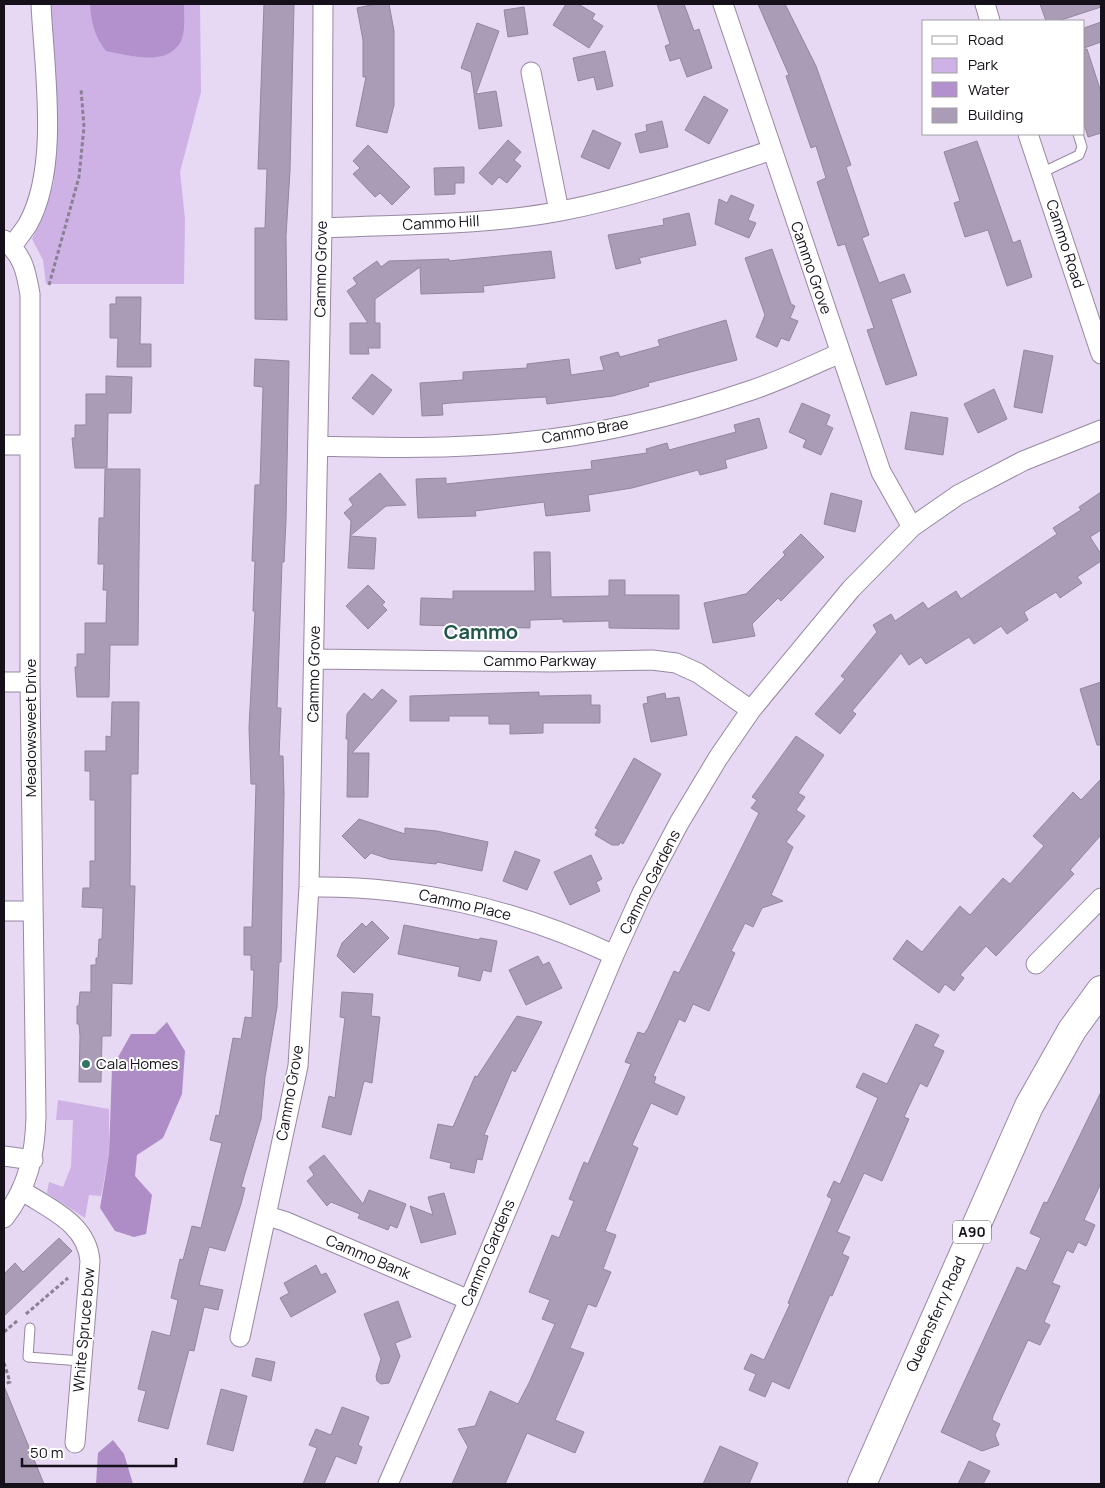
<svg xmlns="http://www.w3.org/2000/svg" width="1105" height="1488" viewBox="0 0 1105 1488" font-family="Manrope,sans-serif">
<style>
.green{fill:#ceb1e5}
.forest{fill:#ae8dc7}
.water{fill:#b291cc}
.building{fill:#aa9cb6;stroke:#93869e}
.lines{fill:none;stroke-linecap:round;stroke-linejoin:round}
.lane-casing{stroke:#9688a1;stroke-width:11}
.street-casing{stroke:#9688a1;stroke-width:21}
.primary-casing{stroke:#9688a1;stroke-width:30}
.path{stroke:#8a8093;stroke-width:3;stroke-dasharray:4 2.5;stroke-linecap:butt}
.lane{stroke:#fff;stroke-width:9}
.street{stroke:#fff;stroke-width:19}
.primary{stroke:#fff;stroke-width:28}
.poi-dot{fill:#327566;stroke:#fff;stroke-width:2}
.labels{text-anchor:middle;stroke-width:4;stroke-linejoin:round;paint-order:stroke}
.shield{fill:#fff;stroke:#5b585e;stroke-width:1}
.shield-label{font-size:14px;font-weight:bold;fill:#151019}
.street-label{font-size:15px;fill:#151019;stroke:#fff}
.poi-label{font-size:15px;fill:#151019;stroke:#fff;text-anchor:start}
.district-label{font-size:20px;font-weight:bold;fill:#20554a;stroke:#fff}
</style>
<rect width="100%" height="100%" fill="#e7d8f3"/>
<path class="green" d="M51 4H200L201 92 180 172 185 219 184 284H46L43 260 32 239 45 212 54 181Z
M58 1100 109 1109V1154L101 1196 89 1195 85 1218 47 1193 49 1182 63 1187 71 1167 73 1120H56Z"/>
<path class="forest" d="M167 1022 185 1051 182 1094 163 1138 137 1155 135 1176 152 1195 146 1234 134 1237 115 1231 100 1208 109 1154 112 1068 131 1034H155Z
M113 1440 124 1454 133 1484H96L98 1453Z"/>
<path class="water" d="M90 4H184C184 15 186 33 180 43 165 67 129 55 106 51 95 37 91 23 90 4Z"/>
<path class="building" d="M264 4H294L290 170 286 236 287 320 255 319V228H265L267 169H258Z
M376 4H389L394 31V105L387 133 356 126 366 77H363V40L357 8Z
M566 4H578L595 14 592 19 603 26 589 48 553 25Z
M657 4H684L694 31 699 29 712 68 687 77 680 58 670 61 665 46 670 44Z
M758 4H785L816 66 851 165 846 167 869 235 862 238 879 283 904 274 911 292 891 299 917 375 886 385 867 330 874 328 845 244 838 246 817 182 826 178 816 146 811 148 786 76 789 75Z
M1040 4H1100L1101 7 1058 21H1046Z
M524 7 528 34 508 37 504 10Z
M1101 22V42L1084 48V28Z
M477 23 499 31 476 94 496 91 502 126 479 129 471 72 461 68Z
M1084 49H1087L1101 92V133L1088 137 1084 124Z
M605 51 613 86 597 90 594 77 578 81 573 58Z
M704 96 728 110 709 144 685 130Z
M662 121 668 147 640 153 635 134 647 131 646 125Z
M593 130 621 143 609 169 581 157Z
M508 140 521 152 514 160 521 166 507 183 499 177 492 185 479 173Z
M977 141 1013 243 1020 240 1032 277 1007 286 988 230 965 237 954 203 960 201 944 152Z
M368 145 410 187 392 205 380 193 375 197 353 174 360 168 353 161Z
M464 167V183H455V194L435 195 434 168Z
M731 195 754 205 748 220 756 223 749 238 715 224 719 199 727 203Z
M689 213 696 245 639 258 641 263 616 269 608 235 664 225 663 219Z
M772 249 791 304 795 306 790 318 798 321 789 341 781 338 777 347 756 337 765 315 745 258Z
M551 251 555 278 483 286 484 292 421 294 420 267 375 299V323H380V348H368L369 354H350V323H368L347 291 357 284 353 278 377 261 381 267 389 261 449 259V261Z
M116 297H141L140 344H151V367H117L118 338H110V304H116Z
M726 320 737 360 648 383 649 386 613 396 547 404 546 397 450 403 442 404 443 415 422 416 420 383 463 380V372L527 368V364L569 359 571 375 604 370 600 357 618 352 620 357 660 346 658 340Z
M1024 350 1053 356 1042 413 1014 407Z
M255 359 289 361 286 520 284 562H282L277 708H281L279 756H283L284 793 281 962H279L277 1007 265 1077 261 1119 241 1187 245 1188 241 1204 225 1251 209 1247 199 1285 223 1290 218 1310 204 1307 194 1351 189 1350 168 1429 138 1421 146 1391 138 1389 152 1331 170 1336 178 1300 171 1298 180 1259 183 1260 192 1226 201 1228 222 1143 210 1140 216 1115 219 1116 233 1038 241 1039 245 1017 252 1018 254 970H251V955H244V927H252L256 784H251L249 728 255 611H253L255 561H252L255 485H260L263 387 254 386Z
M372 374 392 390 373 415 352 398Z
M106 376 132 377 131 413H108L107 468H75L72 438H75V425H86V394H106Z
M994 389 1007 419 978 433 964 404Z
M802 403 830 415 826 425 833 428 821 455 803 447 806 440 789 432Z
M911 412 948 418 943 455 905 449Z
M759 418 767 448 725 460 727 468 700 475 698 470 632 488 588 495 590 511 546 516 544 502 475 511 476 516 418 518 416 479 446 478V484L592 469 591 461 647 453 646 449 667 443 669 450 736 432 734 425Z
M105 469H140L138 645H110L109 697H77L75 667H77V654H85V623H106L107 590H103L104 564H98L99 518H104Z
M380 473 406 505 386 506 350 536 376 538 374 569 348 568 351 521 344 513 353 505 349 499Z
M1101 492V530L1090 537 1101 554V561L1077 577 1082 583 1060 598 1056 592 1024 612 1028 620 1007 634 1001 626 974 644 969 637 926 664 921 657 909 665 901 653 852 711 856 714 840 734 815 714 845 679 841 676 877 632 873 625 891 614 895 621 923 602 928 609 956 591 961 599 1057 534 1053 528 1081 510 1079 507Z
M831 493 862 501 855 532 824 524Z
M801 534 824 557 781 601 778 598 752 624 755 636 713 643 704 603 746 594 785 555 783 552Z
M534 552H550L551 597 609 596V580H625V595H679V629L609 628V621L563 622V619L530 620V628L420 625 421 598 453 599V591H535Z
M368 585 385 602 382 605 387 610 368 629 346 606Z
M1101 682V745H1097L1080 689Z
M382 689 397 701 352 753H369L368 797H347L348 739H346L347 714 364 693 372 700Z
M539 692V696L591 695V705H600V723H543V733L510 734V724H489V716H449V721H410V696Z
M665 693 666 699 679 697 687 735 651 742 643 704 648 703 647 697Z
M112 702H139L138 774H131L130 886H135L132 984 112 983 111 1036H102L101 1082H79L80 1036 79 1024H77V1006H79L80 992H91V965H96V958H98L99 939H102L103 908 82 907 83 888H90V861H95V800H90V771H85V751H106V736L111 737Z
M796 736 824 755 798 793 805 797 796 810 805 816 786 842 793 847 771 895 783 901 762 908 753 927 745 923 731 951 735 953 709 1011 693 1004 685 1022 679 1019 653 1076 656 1077 654 1083 685 1097 677 1115 651 1103 632 1145 638 1148 605 1231 616 1235 603 1269 611 1272 596 1307 588 1304 570 1348 584 1353 555 1420 584 1432 575 1453 527 1433 505 1484H452L468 1447 458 1429 475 1426 490 1391 518 1404 529 1383 555 1324 542 1319 550 1300 529 1292 552 1235 559 1238 574 1201 569 1199 584 1162 588 1164 631 1064 625 1062 638 1032 644 1034 648 1028 674 971 679 973 759 813 751 808 757 800 752 797Z
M634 758 661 774 623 844 620 842 619 845H612L595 835 598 829 595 828Z
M1101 779V835L1070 870 1074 874 996 956 986 946 960 975 964 978 954 991 945 984 939 993 893 959 907 940 922 952 960 906 970 915 1003 878 1010 884 1044 846 1033 836 1073 792 1081 800Z
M359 819 405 834V828L437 831 488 842 482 871 437 862 436 864 389 859 371 853 365 859 342 836Z
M515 851 540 860 527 890 503 881Z
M591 855 602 879 596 882 600 891 570 905 554 872Z
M372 921 389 938 354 973 337 956 342 943 362 923 366 927Z
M404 925 479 940 480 938 497 941 491 972 483 970 480 981 458 976 460 967 398 954Z
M538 956 543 965 549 962 562 988 526 1005 509 970Z
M342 992 373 994 371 1016 380 1017 372 1083 364 1081 351 1135 322 1127 329 1096 335 1098 345 1018 340 1017Z
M517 1016 542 1022 515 1072 512 1070 484 1135 488 1136 482 1160 477 1159 474 1173 450 1168 451 1163 430 1158 438 1124 453 1127 475 1076 477 1077Z
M916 1024 939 1035 933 1046 944 1051 927 1087 920 1083 904 1117 909 1119 882 1181 864 1173 837 1232 850 1237 842 1254 849 1257 832 1296 830 1295 789 1389 772 1381 765 1397 749 1390 756 1374 744 1369 751 1354 764 1360 790 1304 788 1303 832 1199 827 1196 834 1181 840 1184 878 1098 856 1087 863 1073 887 1084Z
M1101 1092V1183L1084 1220 1095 1225 1086 1246 1078 1242 1073 1253 1067 1250 1052 1283 1060 1286 1044 1322 1050 1325 1040 1345 1028 1340 993 1416 992 1420 1000 1424 995 1435 999 1445 982 1451 941 1432 1017 1267 1026 1271 1041 1238 1030 1233 1044 1202 1047 1203Z
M324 1155 363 1204 369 1190 406 1204 397 1228 390 1225 388 1230 358 1218 360 1214 331 1202 327 1206 307 1181 314 1175 309 1167Z
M444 1193 456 1234 421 1243 410 1206 433 1215 428 1197Z
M59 1238 72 1251 4 1316V1274L15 1263 23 1272Z
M316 1265 321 1275 326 1273 336 1292 291 1317 280 1298 289 1293 284 1283Z
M398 1301 411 1337 395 1343 400 1356 389 1383 381 1384 377 1381 376 1376 381 1359 364 1314Z
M256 1358 275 1362 271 1381 252 1376Z
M4 1386 44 1484H4Z
M221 1389 247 1396 233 1451 207 1444Z
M342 1407 369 1417 358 1445 362 1447 356 1464 336 1456 324 1484H303L317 1448 309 1445 316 1429 331 1435Z
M720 1446 758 1463 749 1484H703Z
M969 1461 990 1471 983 1484H958Z"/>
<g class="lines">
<g class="lane-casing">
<path id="lane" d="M1041 173 1079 155 1082 147 1078 134
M30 1328 28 1357 81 1361"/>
</g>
<g class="street-casing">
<path id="street" d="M723 4 881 472 912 527
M985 4 990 21
M531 72 559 211
M1028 134 1101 354
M322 228C402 224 482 226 561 211 633 197 702 173 772 150
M4 240C23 255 26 271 30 294V682L36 1117C35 1154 28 1188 4 1218
M12 246C17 239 23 232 28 224 60 166 44 69 41 4
M4 445H29
M318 446C386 448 455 449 523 442 600 435 679 415 752 390 782 380 811 366 840 353
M315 659 553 662 652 660 676 663 698 673 751 710
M4 682H30
M309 887C414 885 519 910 614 955
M4 911H32
M1036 964 1101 898
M4 1156 33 1160
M21 1190C49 1209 87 1223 90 1261L75 1443
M267 1216 284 1221 469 1300
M240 1337 298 1066 309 887 322 228 323 4
M388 1484 469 1300 614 955 642 893 679 823 718 758 751 710 851 589 912 527 958 495 1023 461 1101 430"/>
</g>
<g class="primary-casing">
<path id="primary" d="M862 1484 1029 1106 1072 1030 1101 990"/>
</g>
<path class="path" d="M49 285 79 177 84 127 81 89
M26 1314 68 1278
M4 1332 17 1321
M4 1363 10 1382 4 1384"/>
<use href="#lane" class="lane"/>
<use href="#street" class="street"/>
<use href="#primary" class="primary"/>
</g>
<circle class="poi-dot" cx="86" cy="1064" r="5"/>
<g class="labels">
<rect class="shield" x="953" y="1220.5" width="38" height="23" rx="4"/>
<g class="shield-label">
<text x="972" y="1237">A90</text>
</g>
<g class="street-label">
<text transform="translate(441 223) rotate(-3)" y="5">Cammo Hill</text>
<text transform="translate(1065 244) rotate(72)" y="5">Cammo Road</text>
<text transform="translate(811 268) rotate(71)" y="5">Cammo Grove</text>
<text transform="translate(321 269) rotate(-89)" y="5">Cammo Grove</text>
<text transform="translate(585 431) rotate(-10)" y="5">Cammo Brae</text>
<text x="540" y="666">Cammo Parkway</text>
<text transform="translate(314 674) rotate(-89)" y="5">Cammo Grove</text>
<text transform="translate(31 728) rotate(-90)" y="5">Meadowsweet Drive</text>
<text transform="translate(650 882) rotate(-63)" y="5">Cammo Gardens</text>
<text transform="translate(465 905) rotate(13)" y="5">Cammo Place</text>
<text transform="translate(290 1093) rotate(-80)" y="5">Cammo Grove</text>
<text transform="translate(488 1253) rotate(-67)" y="5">Cammo Gardens</text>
<text transform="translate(368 1257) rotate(23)" y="5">Cammo Bank</text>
<text transform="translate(936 1314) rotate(-66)" y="5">Queensferry Road</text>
<text transform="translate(84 1330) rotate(-85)" y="5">White Spruce bow</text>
</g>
<g class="poi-label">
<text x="96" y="1069">Cala Homes</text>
</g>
<g class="district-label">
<text x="481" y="639">Cammo</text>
</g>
</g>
<rect width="1105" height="1488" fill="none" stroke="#151019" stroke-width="10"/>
<rect x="922" y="20" width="162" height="115" fill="#ffffff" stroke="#a19fa3"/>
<rect x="932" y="36" width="25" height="8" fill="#ffffff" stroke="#a19fa3"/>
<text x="968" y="45" font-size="15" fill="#151019">Road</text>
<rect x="932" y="58" width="25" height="15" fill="#ceb1e5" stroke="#a19fa3"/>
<text x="968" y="70" font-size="15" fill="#151019">Park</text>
<rect x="932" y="82" width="25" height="15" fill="#b291cc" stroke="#a19fa3"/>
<text x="968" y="95" font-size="15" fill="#151019">Water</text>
<rect x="932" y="108" width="25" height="15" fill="#aa9cb6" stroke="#a19fa3"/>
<text x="968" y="120" font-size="15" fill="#151019">Building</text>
<path d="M22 1458v8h154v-8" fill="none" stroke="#151019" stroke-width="2.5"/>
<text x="30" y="1458" font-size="15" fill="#151019" stroke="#ffffff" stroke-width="4" paint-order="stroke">50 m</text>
</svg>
